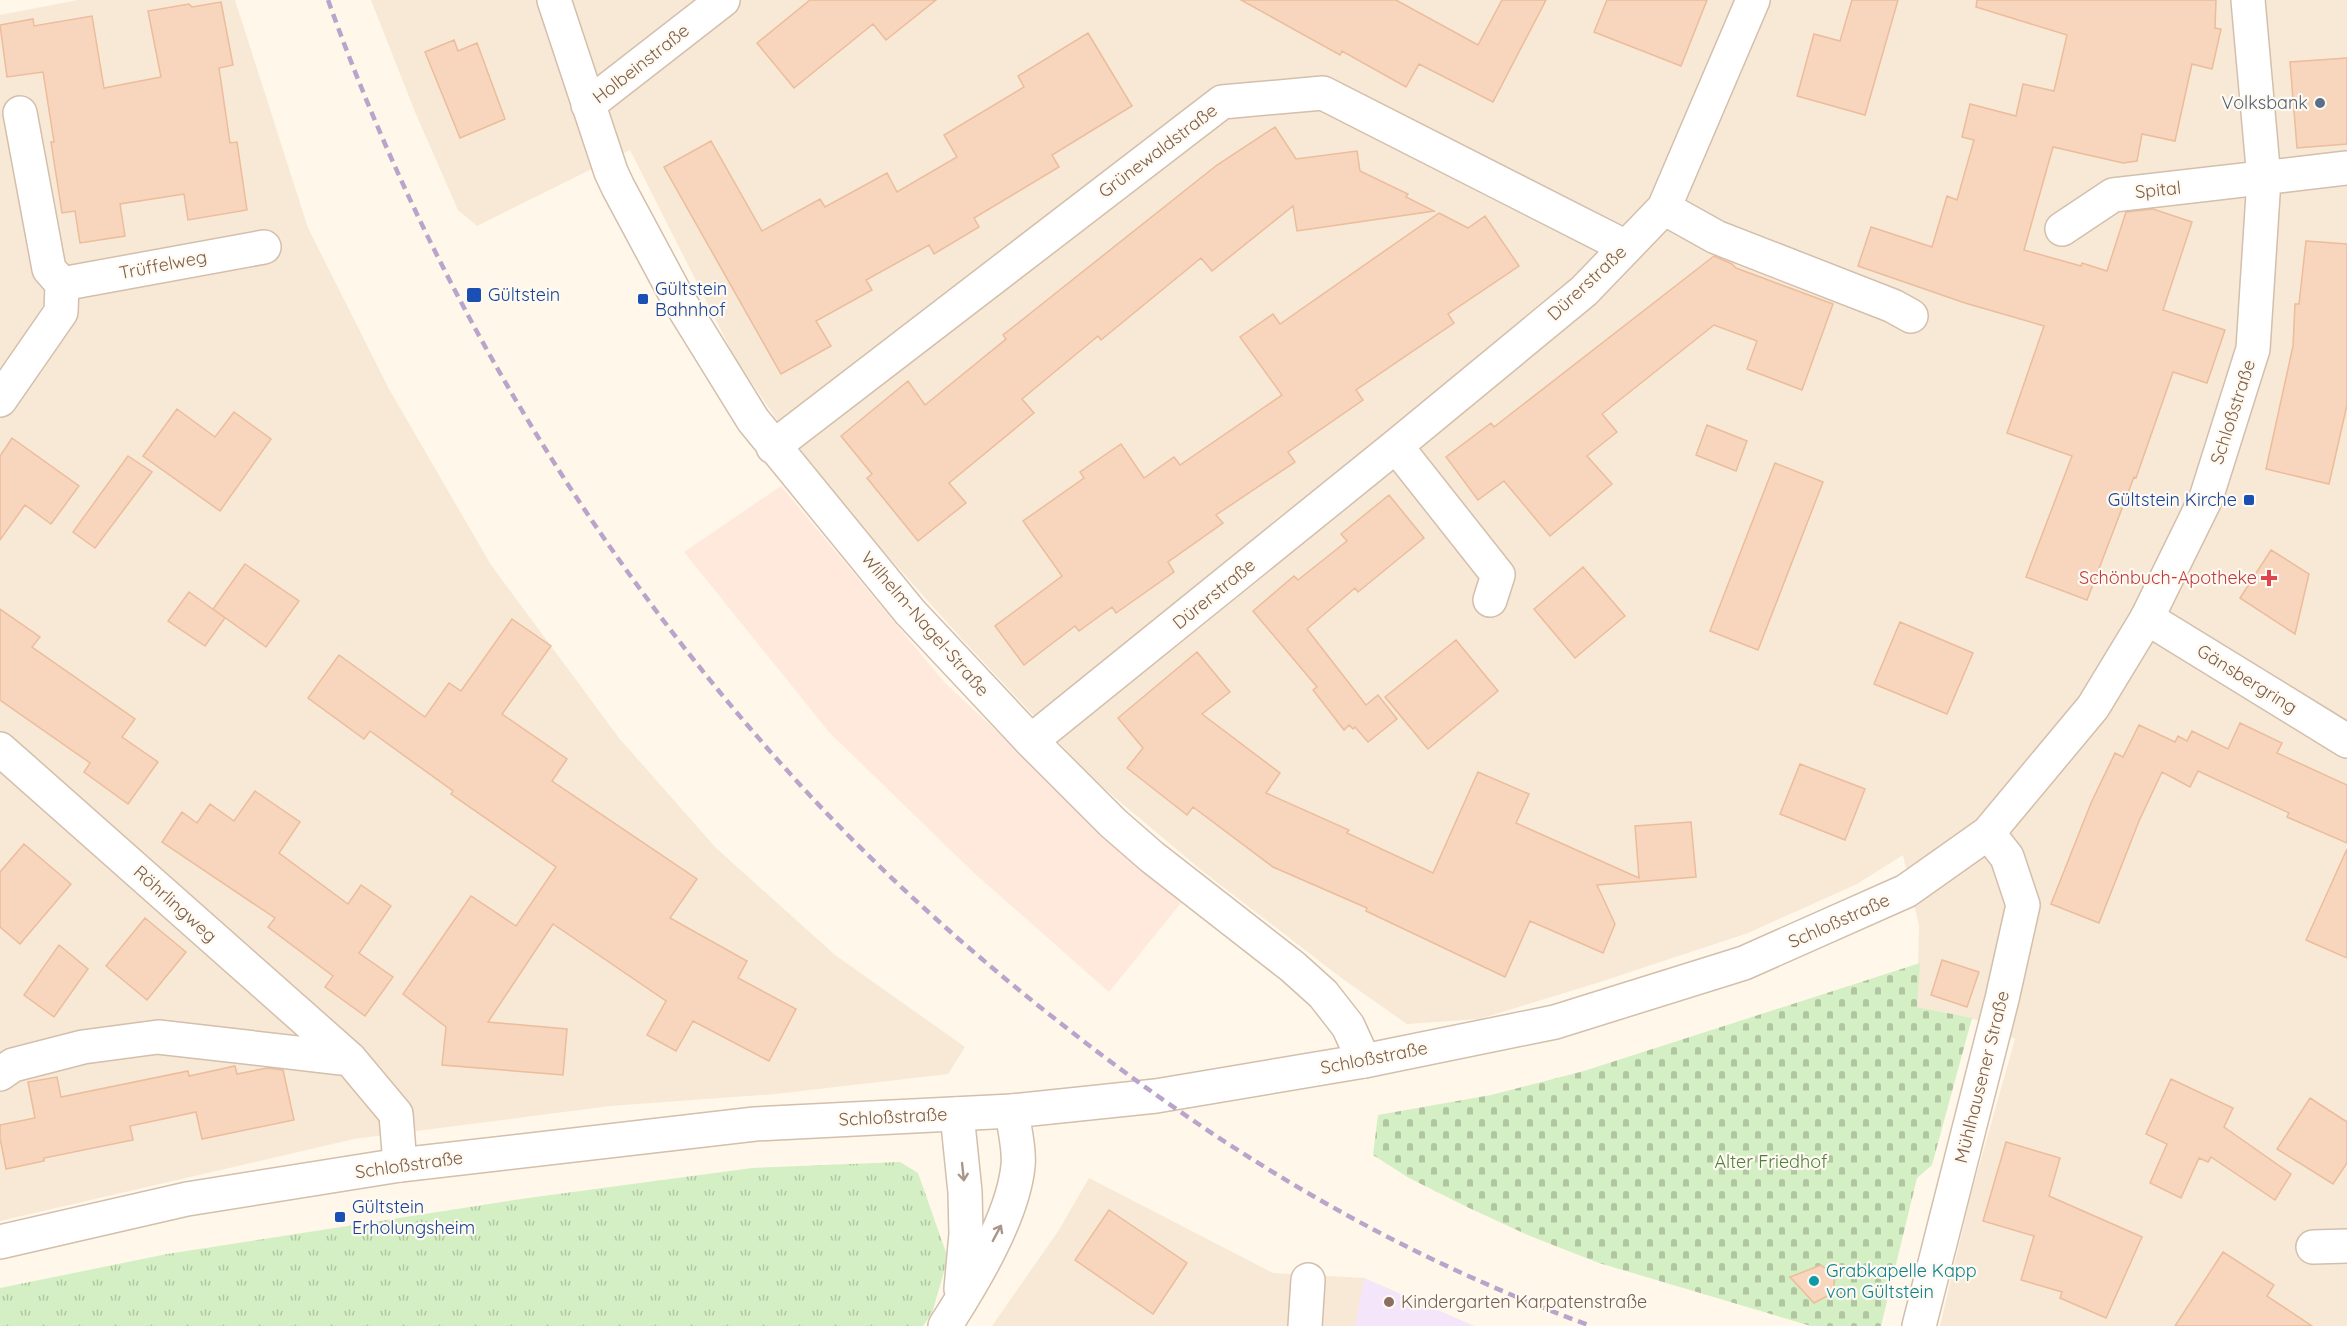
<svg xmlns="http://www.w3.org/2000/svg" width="2347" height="1326" viewBox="0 0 2347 1326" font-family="Quicksand,sans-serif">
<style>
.residential{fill:#f7e9d6}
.commercial{fill:#ffe8dc}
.education{fill:#f4e5fb}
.grass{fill:url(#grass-tufts)}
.cemetery{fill:url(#cemetery-stones)}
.building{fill:#f7d6bd;stroke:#ecbc9b;stroke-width:1.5}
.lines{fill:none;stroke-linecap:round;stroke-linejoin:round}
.minor-casing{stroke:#d3bfac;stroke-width:36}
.tertiary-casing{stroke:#d3bfac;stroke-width:36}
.minor{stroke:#fff;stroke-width:33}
.tertiary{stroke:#fff;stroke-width:33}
.rail{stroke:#baa4cb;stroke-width:4.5;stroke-dasharray:9 6;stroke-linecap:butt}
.oneway{stroke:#aa9688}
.service-dot{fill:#5c6f8a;stroke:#fffaf1;stroke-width:2}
.transit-dot{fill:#1a4fb4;stroke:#fffaf1;stroke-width:2}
.health-dot{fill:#e0444e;stroke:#fffaf1;stroke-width:2}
.culture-dot{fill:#0f9aa8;stroke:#fffaf1;stroke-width:2}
.education-dot{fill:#8d6e63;stroke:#fffaf1;stroke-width:2}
.labels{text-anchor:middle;stroke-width:4.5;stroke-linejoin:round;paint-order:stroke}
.street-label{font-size:18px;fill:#7d5d48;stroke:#fffaf1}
.service-label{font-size:18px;fill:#4e5e75;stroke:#fffaf1;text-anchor:end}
.transit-label{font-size:18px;fill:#164399;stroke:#fffaf1;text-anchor:start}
.health-label{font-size:18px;fill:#be3a42;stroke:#fffaf1;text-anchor:end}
.park-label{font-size:18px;fill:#4d7e3c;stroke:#fffaf1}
.culture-label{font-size:18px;fill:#0d838f;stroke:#fffaf1;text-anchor:start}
.education-label{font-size:18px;fill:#785e54;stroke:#fffaf1;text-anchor:start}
</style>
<defs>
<pattern id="grass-tufts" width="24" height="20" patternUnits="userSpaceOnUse" patternTransform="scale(1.5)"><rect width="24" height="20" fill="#d4efc4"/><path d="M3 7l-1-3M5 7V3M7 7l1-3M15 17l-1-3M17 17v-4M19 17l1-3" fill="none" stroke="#b1c5a1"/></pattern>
<pattern id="cemetery-stones" width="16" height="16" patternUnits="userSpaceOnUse" patternTransform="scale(1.5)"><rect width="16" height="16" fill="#d4efc4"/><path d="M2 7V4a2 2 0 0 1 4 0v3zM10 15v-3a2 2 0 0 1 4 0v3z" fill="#b1c5a1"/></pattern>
</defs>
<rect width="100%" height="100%" fill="#fff7e9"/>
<path class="residential" d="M78 0H235L308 228 389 389 491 565 619 738 716 848 835 955 965 1047 948 1074 775 1094 610 1106 354 1139 0 1221V15Z
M371 0H2347V1326H1940L1970 1198 2015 1039 1972 1018 1917 1007 1919 926 1903 855 1857 884 1748 933 1597 983 1479 1019 1407 1024 1340 977 1201 870 1093 779 961 638 811 470 735 358 630 150 477 226 458 210 415 112Z
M1089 1178 1273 1273 1364 1278 1474 1326H992L1059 1230Z"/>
<path class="commercial" d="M781 486 945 683 1181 903 1109 992 972 871 829 732 684 552Z"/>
<path class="education" d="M1364 1278 1474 1326H1355Z"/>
<path class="grass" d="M900 1162 918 1173 948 1258 932 1313 923 1326H0V1288L167 1254 528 1198 752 1168Z"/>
<path class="cemetery" d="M1920 963 1917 1007 1972 1018 1932 1165 1917 1178 1881 1326H1811L1599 1263 1530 1236 1467 1207 1409 1178 1373 1155 1378 1115 1491 1095 1584 1071Z"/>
<path class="building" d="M810 0H936L886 40 873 24 794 88 757 43Z
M1241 0H1396L1478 45 1502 0H1546L1493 102 1419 64 1406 87 1342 51 1340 55Z
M1607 0H1707L1681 66 1594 32Z
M1852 0H1898L1865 115 1797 96 1814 34 1840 41Z
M1977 0H2216L2215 28 2221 29 2212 69 2192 64 2175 141 2142 134 2137 161 2123 163 2053 147 2024 250 2081 266 2082 263 2107 271 2126 212 2153 209 2192 222 2163 310 2225 330 2207 383 2173 372 2136 478 2134 477 2087 600 2026 577 2072 456 2007 433 2044 326 1965 303 1858 266 1871 227 1932 247 1947 196 1957 200 1974 140 1962 137 1970 104 2016 116 2023 84 2054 91 2067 35 1976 7Z
M221 2 233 65 219 68 230 143 237 142 247 210 188 220 184 194 120 204 125 236 80 243 75 211 62 213 51 142H54L43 72 7 77 0 25 33 19 34 26 92 16 104 88 161 77 148 11 189 4 192 7Z
M1088 33 1132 106 1052 155 1059 167 974 218 979 227 934 254 929 245 866 280 872 290 816 321 831 346 781 374 664 167 711 141 762 231 820 199 825 207 887 173 897 192 957 157 944 135 1024 87 1018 76Z
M454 40 458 51 477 43 505 119 460 138 425 52Z
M2347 58V144L2297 148 2290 62Z
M1275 127 1296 159 1357 151 1360 171 1408 194 1406 197 1434 211 1297 231 1293 206 1212 271 1201 258 1101 340 1098 336 1022 399 1034 413 949 483 966 503 918 541 867 478 872 474 841 436 908 381 925 405 1006 339 1003 335 1037 308 1217 165Z
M1439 213 1468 228 1485 216 1519 266 1448 314 1454 323 1356 390 1363 400 1288 452 1295 462 1216 515 1223 523 1168 562 1174 572 1116 613 1112 607 1079 631 1075 626 1024 665 995 626 1062 576 1023 521 1084 478 1080 472 1121 444 1144 478 1174 457 1180 465 1282 395 1240 337 1273 314 1280 324Z
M2306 241 2347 244V405L2329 484 2266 469 2293 346 2295 304H2299Z
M1714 256 1732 264 1736 268 1833 304 1802 390 1747 369 1757 341 1714 325 1602 414 1617 432 1587 456 1612 484 1550 536 1504 481 1478 500 1446 457 1491 423 1494 427Z
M177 409 215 437 234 412 271 439 220 511 143 456Z
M1707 425 1747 441 1736 471 1696 455Z
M12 438 79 486 51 524 25 505 0 540V456Z
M128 456 152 472 95 548 73 532Z
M1775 463 1823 482 1758 650 1710 631Z
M1389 495 1424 538 1358 592 1355 588 1307 629 1366 705 1378 695 1397 719 1368 742 1355 727 1353 729 1349 725 1344 730 1313 690 1317 687 1253 611 1294 576 1298 580 1347 541 1341 534Z
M2271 550 2309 574 2295 634 2240 598Z
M245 564 299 601 266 647 213 609Z
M1583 567 1625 616 1575 658 1534 609Z
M189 592 225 618 205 646 168 621Z
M0 609 40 637 32 647 135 719 122 737 158 762 128 804 84 772 90 763 0 700Z
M512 619 551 646 502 714 567 759 552 781 697 879 670 918 747 961 738 978 796 1009 769 1061 693 1021 676 1051 647 1035 666 1001 553 924 488 1022 567 1029 563 1075 442 1065 446 1027 403 994 471 896 516 926 556 867 451 794 453 791 370 731 364 739 308 698 339 655 425 717 449 683 461 691Z
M1900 622 1973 653 1947 714 1874 684Z
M1456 640 1498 691 1428 749 1385 697Z
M1197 652 1230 692 1202 714 1280 773 1266 793 1349 830 1347 833 1433 873 1478 772 1529 794 1516 823 1639 878 1635 826 1691 822 1696 877 1597 885 1615 924 1603 953 1530 921 1505 977 1366 911 1367 908 1273 867 1193 807 1187 815 1127 768 1143 748 1118 718Z
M2240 723 2282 743 2277 753 2347 785V843L2287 817 2289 813 2198 771 2190 787 2162 772 2139 821 2099 923 2051 904 2091 803 2115 753 2123 757 2139 725 2175 742 2178 736 2187 741 2192 731 2228 749Z
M1800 764 1865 789 1845 840 1780 814Z
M255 791 300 822 279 853 348 904 361 885 391 906 359 953 393 977 365 1016 325 987 333 976 268 927 275 918 162 842 182 812 197 823 210 804 234 821Z
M24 844 71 884 20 944 0 927V872Z
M2347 849V958L2306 940Z
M145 918 186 952 147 1000 106 966Z
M59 945 88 969 54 1017 24 995Z
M1942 960 1979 972 1967 1007 1931 995Z
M235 1066 237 1074 267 1068 283 1070 294 1120 202 1139 196 1112 130 1126 133 1140 44 1158V1161L6 1169 0 1138V1125L35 1118 28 1082 57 1077 61 1097 188 1071 189 1076Z
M2171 1079 2233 1108 2224 1127 2291 1174 2275 1200 2211 1157 2208 1162 2199 1158 2181 1198 2150 1183 2167 1144 2146 1134Z
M2310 1098 2347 1122V1163L2333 1184 2277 1149Z
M2006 1142 2060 1158 2049 1196 2142 1237 2106 1318 2060 1298 2062 1292 2021 1280 2034 1236 1983 1221Z
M1109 1210 1187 1263 1153 1314 1075 1260Z
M2223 1252 2274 1285 2267 1296 2312 1326H2175Z
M1821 1265 1835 1276 1833 1293 1814 1303 1790 1277Z"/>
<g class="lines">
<g class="minor-casing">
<path id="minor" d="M554 0 611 172 618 187 677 297 753 420 910 612 1031 741 1113 823 1152 857 1293 967 1323 994 1348 1026 1364 1061
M588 105 723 0
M1664 208 1716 237 1893 306 1911 316
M2062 229 2113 195 2347 168
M62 284 264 247
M0 400 61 312 62 284 49 269 20 113
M1396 446 1498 575 1490 600
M773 447 1222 102 1323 93 1626 247
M2147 618 2347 741
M1031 741 1396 446 1584 291 1664 208 1753 0
M0 749 350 1059 396 1114 400 1165
M0 1074 13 1065 83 1047 158 1037 350 1059
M957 1114 965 1192 966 1234 961 1289
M2313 1247 2347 1246
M945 1326C972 1284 1013 1217 1018 1166 1020 1149 1014 1128 1012 1111
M1305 1326 1308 1280
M1919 1326 2002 999 2023 905 2007 857 1988 833"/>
</g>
<g class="tertiary-casing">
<path id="tertiary" d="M0 1242 187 1199 400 1165 755 1124 1012 1111 1156 1096 1364 1061 1555 1022 1744 963 1906 891 1988 833 2093 707 2147 618 2206 498 2253 349 2264 179 2248 0"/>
</g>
<use href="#minor" class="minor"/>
<use href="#tertiary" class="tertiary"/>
<path class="rail" d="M328 0C430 285 589 552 793 777 886 880 992 972 1103 1056 1256 1171 1410 1260 1591 1326"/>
</g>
<defs><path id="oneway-shaft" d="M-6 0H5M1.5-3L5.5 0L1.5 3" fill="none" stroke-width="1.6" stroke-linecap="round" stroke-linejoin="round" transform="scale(1.5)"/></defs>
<g class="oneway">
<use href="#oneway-shaft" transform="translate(963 1172) rotate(84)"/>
<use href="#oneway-shaft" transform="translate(997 1233) rotate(-62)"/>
</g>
<circle class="service-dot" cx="2320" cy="103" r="6"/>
<g class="transit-dot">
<rect x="466" y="287" width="16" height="16" rx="3"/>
<rect x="637" y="293" width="12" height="12" rx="3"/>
<rect x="2243" y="494" width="12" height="12" rx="3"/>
<rect x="334" y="1211" width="12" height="12" rx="3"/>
</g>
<path class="health-dot" d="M2266 569h6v6h6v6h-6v6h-6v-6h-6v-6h6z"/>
<circle class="culture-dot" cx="1814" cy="1281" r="6"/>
<circle class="education-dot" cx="1389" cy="1302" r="6"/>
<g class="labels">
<g class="street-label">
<text transform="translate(641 64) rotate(-38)" y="6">Holbeinstraße</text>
<text transform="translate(1158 151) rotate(-37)" y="6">Grünewaldstraße</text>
<text transform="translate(2158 190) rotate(-6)" y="6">Spital</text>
<text transform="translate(163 265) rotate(-11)" y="6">Trüffelweg</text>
<text transform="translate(1587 283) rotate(-43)" y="6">Dürerstraße</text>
<text transform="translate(2233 412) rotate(-72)" y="6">Schloßstraße</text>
<text transform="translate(1214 594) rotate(-39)" y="6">Dürerstraße</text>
<text transform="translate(925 624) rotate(49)" y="6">Wilhelm-Nagel-Straße</text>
<text transform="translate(2247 679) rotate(32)" y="6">Gänsbergring</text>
<text transform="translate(175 904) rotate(42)" y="6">Röhrlingweg</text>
<text transform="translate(1839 921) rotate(-24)" y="6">Schloßstraße</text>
<text transform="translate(1374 1058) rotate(-11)" y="6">Schloßstraße</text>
<text transform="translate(1982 1077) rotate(-76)" y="6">Mühlhausener Straße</text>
<text transform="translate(893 1117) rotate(-3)" y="6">Schloßstraße</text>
<text transform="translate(409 1165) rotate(-8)" y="6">Schloßstraße</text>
</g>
<g class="service-label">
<text x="2308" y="109">Volksbank</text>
</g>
<g class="transit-label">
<text x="655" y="295">Gültstein<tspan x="655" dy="21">Bahnhof</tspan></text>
<text x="488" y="301">Gültstein</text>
<text x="2237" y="506" text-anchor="end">Gültstein Kirche</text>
<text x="352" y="1213">Gültstein<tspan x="352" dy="21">Erholungsheim</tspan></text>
</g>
<g class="health-label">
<text x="2257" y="584">Schönbuch-Apotheke</text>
</g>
<g class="park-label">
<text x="1771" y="1168">Alter Friedhof</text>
</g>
<g class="culture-label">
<text x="1826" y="1277">Grabkapelle Kapp<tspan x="1826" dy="21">von Gültstein</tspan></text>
</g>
<g class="education-label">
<text x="1401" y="1308">Kindergarten Karpatenstraße</text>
</g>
</g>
</svg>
